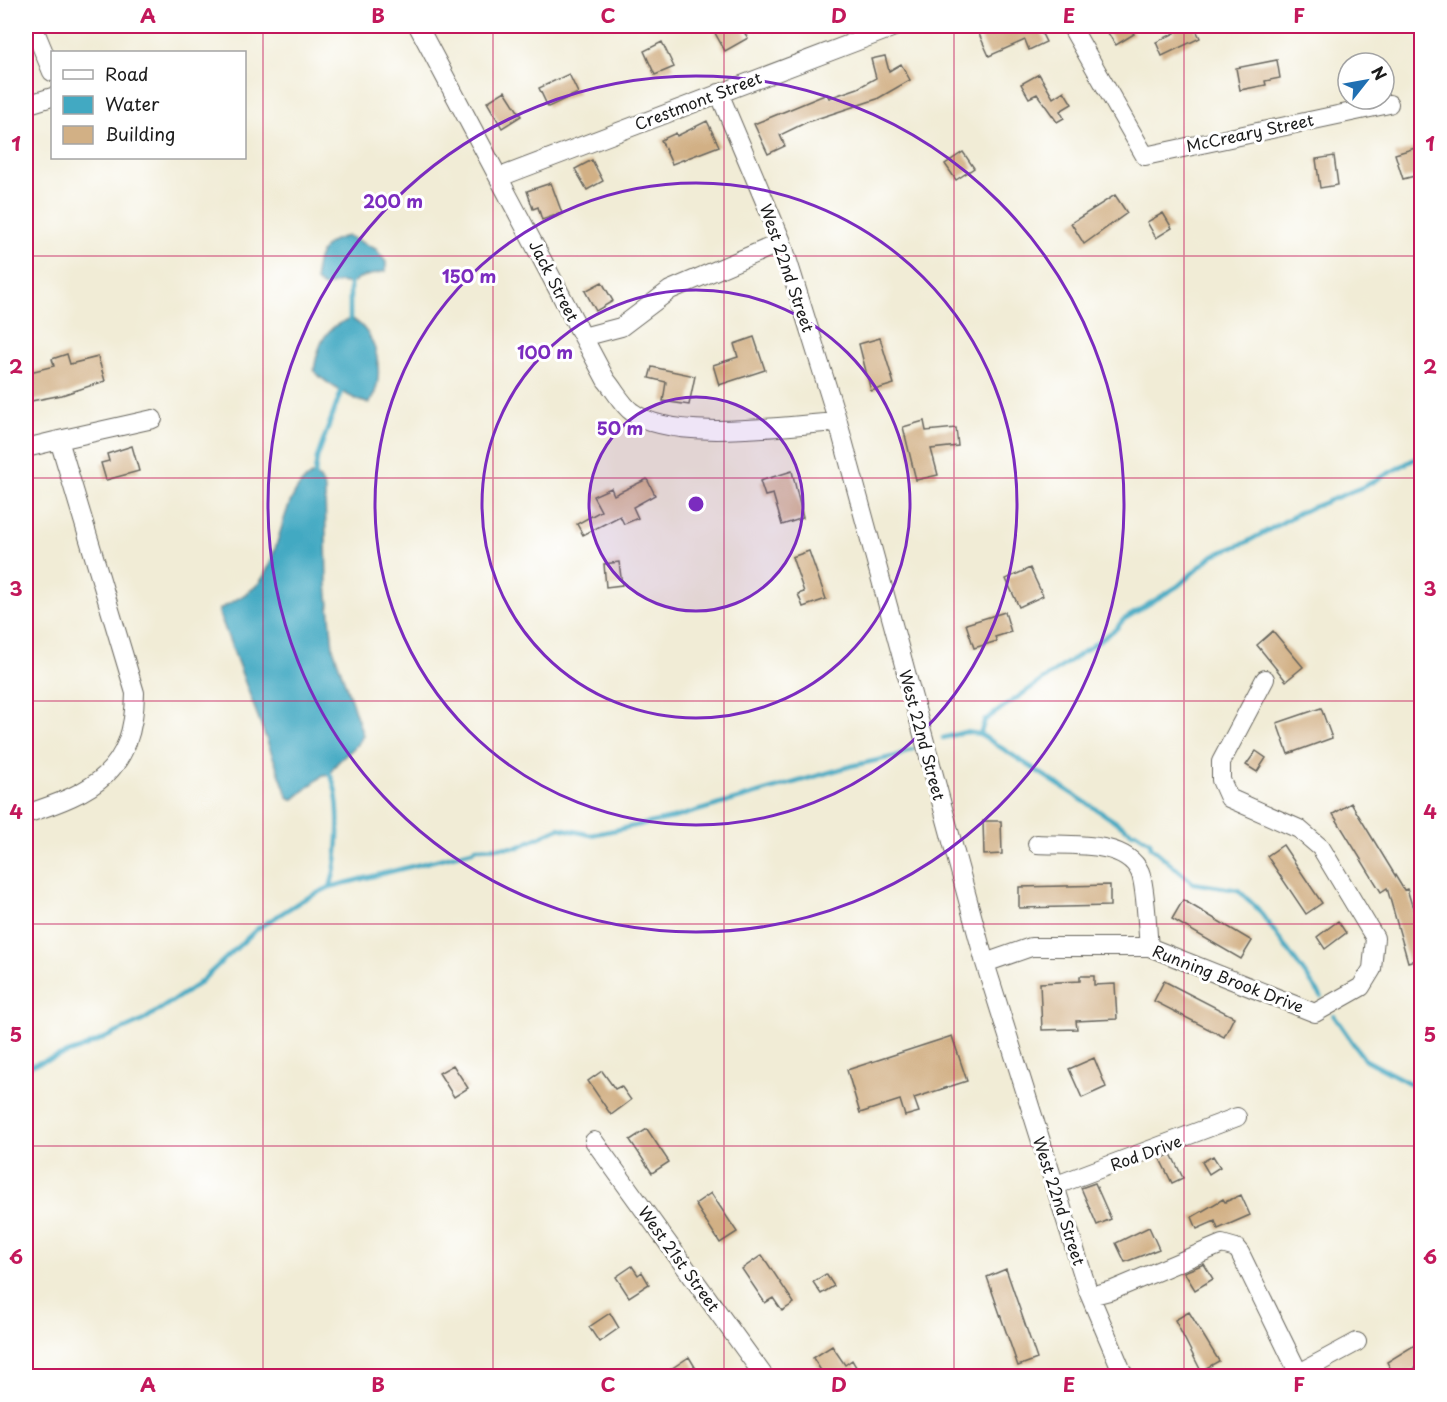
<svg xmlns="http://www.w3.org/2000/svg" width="1447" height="1402" viewBox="0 0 1447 1402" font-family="'Playpen Sans',sans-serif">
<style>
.water{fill:#42a9c2;stroke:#2f626f;stroke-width:1.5}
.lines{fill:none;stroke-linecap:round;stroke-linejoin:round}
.stream{stroke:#42a9c2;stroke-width:4.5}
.building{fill:#d2b085}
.minor-casing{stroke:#67655d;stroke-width:20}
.minor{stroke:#fff;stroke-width:18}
.grid{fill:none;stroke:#c2185b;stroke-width:1.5;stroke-opacity:0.55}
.ring{fill:none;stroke:#7b2cbf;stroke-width:3}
.labels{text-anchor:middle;stroke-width:6;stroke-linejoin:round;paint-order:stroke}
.street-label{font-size:16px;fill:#1c1c1c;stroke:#fff}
.centre{fill:#7b2cbf;stroke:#fff;stroke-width:3}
.ring-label{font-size:18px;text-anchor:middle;font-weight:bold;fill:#7b2cbf;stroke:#fff;stroke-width:6;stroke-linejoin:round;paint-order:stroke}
.neatline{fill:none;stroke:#c2185b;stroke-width:2}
.grid-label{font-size:20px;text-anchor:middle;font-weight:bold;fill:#c2185b}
</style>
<rect width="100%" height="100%" fill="#fff"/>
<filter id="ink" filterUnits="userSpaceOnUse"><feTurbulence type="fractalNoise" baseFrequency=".0167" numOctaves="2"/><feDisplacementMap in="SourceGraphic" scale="12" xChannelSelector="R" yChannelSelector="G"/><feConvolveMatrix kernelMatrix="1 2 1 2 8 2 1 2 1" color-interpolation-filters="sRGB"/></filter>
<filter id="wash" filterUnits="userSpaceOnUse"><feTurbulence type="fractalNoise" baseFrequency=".008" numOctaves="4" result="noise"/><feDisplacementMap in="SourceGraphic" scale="24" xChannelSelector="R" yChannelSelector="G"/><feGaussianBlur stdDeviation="1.35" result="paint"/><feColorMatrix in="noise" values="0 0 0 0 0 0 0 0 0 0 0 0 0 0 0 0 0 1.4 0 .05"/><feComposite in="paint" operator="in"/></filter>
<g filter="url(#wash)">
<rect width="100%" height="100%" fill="#f1ecd6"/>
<path class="water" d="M348 236 376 249 386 262V271L359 278 351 284 340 282 324 287 316 281C314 257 323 240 348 236Z
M351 319C378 330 387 381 369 403 358 403 320 380 314 370 318 345 325 325 351 319Z
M311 475 320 479 325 489 327 584 333 648 363 735C357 751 336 758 330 774L323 775 293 800 288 797 219 613 220 609C233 601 249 594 259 583 282 554 280 495 311 475Z"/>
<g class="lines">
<path class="stream" d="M350 325V279
M314 481 317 458 342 389
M980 734 985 720 1116 629 1123 620 1178 586 1213 555 1245 543 1301 512 1365 486 1422 455
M943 738 965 732 980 734 1133 833 1135 832 1150 842 1151 847 1193 883 1238 890 1258 909 1321 996
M327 769C344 792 339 861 330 887
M1334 1016 1364 1059 1413 1085 1422 1097
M26 1067 80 1049 142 1021 197 985 257 929 301 901 330 887 472 851 476 848 518 847 559 828 591 835 673 818 851 766 897 756 913 749"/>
</g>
<g id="blocks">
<path class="building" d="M729 26H740L748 38 725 51 715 33Z
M1009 26H1038L1046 42 1029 50 1025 40 989 56 979 34 993 28 995 31Z
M1103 26H1128L1134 34 1116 45Z
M1171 26H1194L1200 38 1162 56 1156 42 1175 33Z
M662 42 674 67 655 75 644 51Z
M885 56 889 71 901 64 910 80 877 99 807 122 780 135 785 146 768 154 754 124 827 94 829 98 858 88 876 78 871 59Z
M1277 60 1280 78 1265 81 1266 85 1240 90 1236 68Z
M569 74 578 93 548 107 539 88Z
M1039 74 1053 98 1064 91 1072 104 1060 111 1064 118 1057 122 1037 94 1029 98 1021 84Z
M505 91 521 116 502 128 487 102Z
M707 121 719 146 672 164 661 140 676 133 677 136Z
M1422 146V174L1403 179 1395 154Z
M963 152 974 168 956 180 945 164Z
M1334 156 1338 185 1320 188 1316 159Z
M592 160 603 181 587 190 575 169Z
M551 183 562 213 542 220 538 207 533 209 527 191Z
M1115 195 1127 213 1084 244 1071 223Z
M1163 213 1172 228 1156 238 1147 222Z
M602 282 613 301 596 311 585 291Z
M754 337 765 370 719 385 713 365 738 357 734 344Z
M880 338 894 384 871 391 859 344Z
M67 354 70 364 98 357 105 381 62 395 26 402V373L54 366 52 359Z
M652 367 695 376 689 405 663 401 666 382 649 378Z
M924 421 926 431 956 428 958 446 931 449 938 475 916 480 903 427Z
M132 446 139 471 106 480 101 463 109 461 107 454Z
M792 471 803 518 782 525 773 494 765 496 760 481Z
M647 479 655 495 633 507 638 518 624 524 620 516 583 535 577 524 601 511 593 496 611 488 614 495Z
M809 551 826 599 803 607 798 594 804 592 792 557Z
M619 562 622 585 606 587 604 564Z
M1030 568 1043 596 1019 607 1006 579Z
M1005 612 1011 632 995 637 997 641 974 648 966 624Z
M1273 631 1303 667 1286 681 1257 645Z
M1321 708 1332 738 1288 754 1277 723Z
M1256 751 1266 758 1257 772 1246 765Z
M1351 803 1404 890 1407 889 1422 938V958L1408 962 1387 888 1381 892 1333 814Z
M983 821H1001L1002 854 984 855Z
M1283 845 1322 903 1306 914 1267 856Z
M1110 885V906L1019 908V887Z
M1183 900 1252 941 1241 959 1172 919Z
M1338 921 1346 933 1325 949 1317 937Z
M1080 976H1094V985L1115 984 1117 1019 1076 1021 1077 1029 1042 1030 1040 983 1080 981Z
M1164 981 1234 1017 1224 1037 1154 1001Z
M952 1036 967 1081 914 1098 919 1112 905 1116 900 1100 860 1113 847 1070Z
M1094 1058 1106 1087 1082 1098 1069 1069Z
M453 1065 468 1088 454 1097 439 1073Z
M602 1071 615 1089 621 1086 631 1100 611 1115 588 1081Z
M647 1129 669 1162 652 1173 630 1140Z
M1171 1154 1183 1178 1172 1183 1160 1159Z
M1213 1156 1220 1167 1209 1174 1202 1162Z
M1095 1183 1111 1219 1097 1225 1081 1188Z
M711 1193 737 1232 720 1243 695 1204Z
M1241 1195 1250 1215 1218 1229 1215 1221 1197 1229 1192 1217 1223 1199 1225 1202Z
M1149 1227 1159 1249 1125 1262 1116 1243Z
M762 1255 794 1303 782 1311 773 1298 765 1303 742 1269Z
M1204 1264 1213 1279 1195 1290 1184 1272Z
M632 1266 638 1275 642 1272 649 1284 629 1297 616 1277Z
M1006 1269 1037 1359 1018 1366 987 1277Z
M826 1274 834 1286 821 1294 813 1282Z
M1189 1312 1219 1361 1201 1371 1175 1320Z
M610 1313 619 1328 599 1342 589 1327Z
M1418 1343 1422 1350V1364L1401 1377H1395L1387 1362Z
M832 1346 845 1365 852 1360 862 1377H825L813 1358Z
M689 1357 701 1377H659Z"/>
</g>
</g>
<g filter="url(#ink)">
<use href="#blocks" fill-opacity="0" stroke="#67655d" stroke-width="1.5"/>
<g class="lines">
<g class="minor-casing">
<path id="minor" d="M33 26 52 72
M418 26 606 380C614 389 622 405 632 412 673 443 786 425 838 422
M1071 26 1145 156 1389 104
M719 93 782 242 838 422 985 963 1088 1291 1124 1376
M26 105 52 97
M500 177 897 26
M583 337 621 327 670 290 782 242
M59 440 153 419
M26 448 59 440 135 693C134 772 94 792 26 814
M1037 844C1067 846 1125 839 1140 872 1146 886 1147 930 1149 947
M985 963 1031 947H1149L1315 1013 1361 987 1372 969 1375 938 1321 848 1299 829 1229 798 1221 780V762L1265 679
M594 1141 764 1376
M1054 1186 1237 1117
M1090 1296 1113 1290 1222 1244 1236 1248 1240 1253 1299 1374
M1294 1376 1357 1342"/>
</g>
<use href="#minor" class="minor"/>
</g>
</g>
<path class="grid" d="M263 26V1376M493 26V1376M724 26V1376M954 26V1376M1184 26V1376M26 256H1422M26 478H1422M26 701H1422M26 924H1422M26 1146H1422"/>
<circle cx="696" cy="504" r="107" fill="#7b2cbf" fill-opacity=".12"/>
<g class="ring">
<circle cx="696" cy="504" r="107"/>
<circle cx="696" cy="504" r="214"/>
<circle cx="696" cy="504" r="321"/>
<circle cx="696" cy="504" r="428"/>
</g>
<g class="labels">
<g class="street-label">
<text transform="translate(698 101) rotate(-21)" y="6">Crestmont Street</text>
<text transform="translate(1250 133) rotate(-12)" y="6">McCreary Street</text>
<text transform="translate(787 268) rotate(71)" y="6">West 22nd Street</text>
<text transform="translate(554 281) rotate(63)" y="6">Jack Street</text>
<text transform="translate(922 735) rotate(75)" y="6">West 22nd Street</text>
<text transform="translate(1228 979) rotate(21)" y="6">Running Brook Drive</text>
<text transform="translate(1146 1153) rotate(-20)" y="6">Rod Drive</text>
<text transform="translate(1059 1201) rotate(72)" y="6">West 22nd Street</text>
<text transform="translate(679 1259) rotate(54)" y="6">West 21st Street</text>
</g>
</g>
<circle cx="696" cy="504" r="9" class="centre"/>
<g class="ring-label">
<text x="393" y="208">200 m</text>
<text x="469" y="283">150 m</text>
<text x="545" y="359">100 m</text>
<text x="620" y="435">50 m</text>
</g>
<rect width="1447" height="1402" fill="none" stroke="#fff" stroke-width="66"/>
<rect x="51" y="51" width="195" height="108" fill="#ffffff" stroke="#a4a4a4" stroke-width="1.5"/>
<rect x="63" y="70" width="30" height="9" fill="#ffffff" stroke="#a4a4a4" stroke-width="1.5"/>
<text x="105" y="81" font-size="18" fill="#1c1c1c">Road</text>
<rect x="63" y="96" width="30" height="18" fill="#42a9c2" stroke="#a4a4a4" stroke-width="1.5"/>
<text x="105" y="111" font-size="18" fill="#1c1c1c">Water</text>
<rect x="63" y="126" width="30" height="18" fill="#d2b085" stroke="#a4a4a4" stroke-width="1.5"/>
<text x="105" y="141" font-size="18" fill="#1c1c1c">Building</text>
<g transform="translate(1366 81) rotate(59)"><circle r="28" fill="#ffffff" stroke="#a4a4a4" stroke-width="1.5"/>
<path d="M0-4.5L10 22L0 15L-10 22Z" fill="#1f6fb2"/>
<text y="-9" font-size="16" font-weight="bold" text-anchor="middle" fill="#1c1c1c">N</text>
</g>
<rect x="33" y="33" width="1381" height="1336" class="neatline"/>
<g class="grid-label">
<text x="148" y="23">A</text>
<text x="378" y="23">B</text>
<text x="608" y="23">C</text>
<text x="839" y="23">D</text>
<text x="1069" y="23">E</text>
<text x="1299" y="23">F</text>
<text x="16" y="151">1</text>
<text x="1430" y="151">1</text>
<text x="16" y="374">2</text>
<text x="1430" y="374">2</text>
<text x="16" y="596">3</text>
<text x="1430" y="596">3</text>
<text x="16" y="819">4</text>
<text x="1430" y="819">4</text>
<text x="16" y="1042">5</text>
<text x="1430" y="1042">5</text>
<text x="16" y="1264">6</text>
<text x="1430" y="1264">6</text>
<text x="148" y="1392">A</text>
<text x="378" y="1392">B</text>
<text x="608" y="1392">C</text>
<text x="839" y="1392">D</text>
<text x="1069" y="1392">E</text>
<text x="1299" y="1392">F</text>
</g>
</svg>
